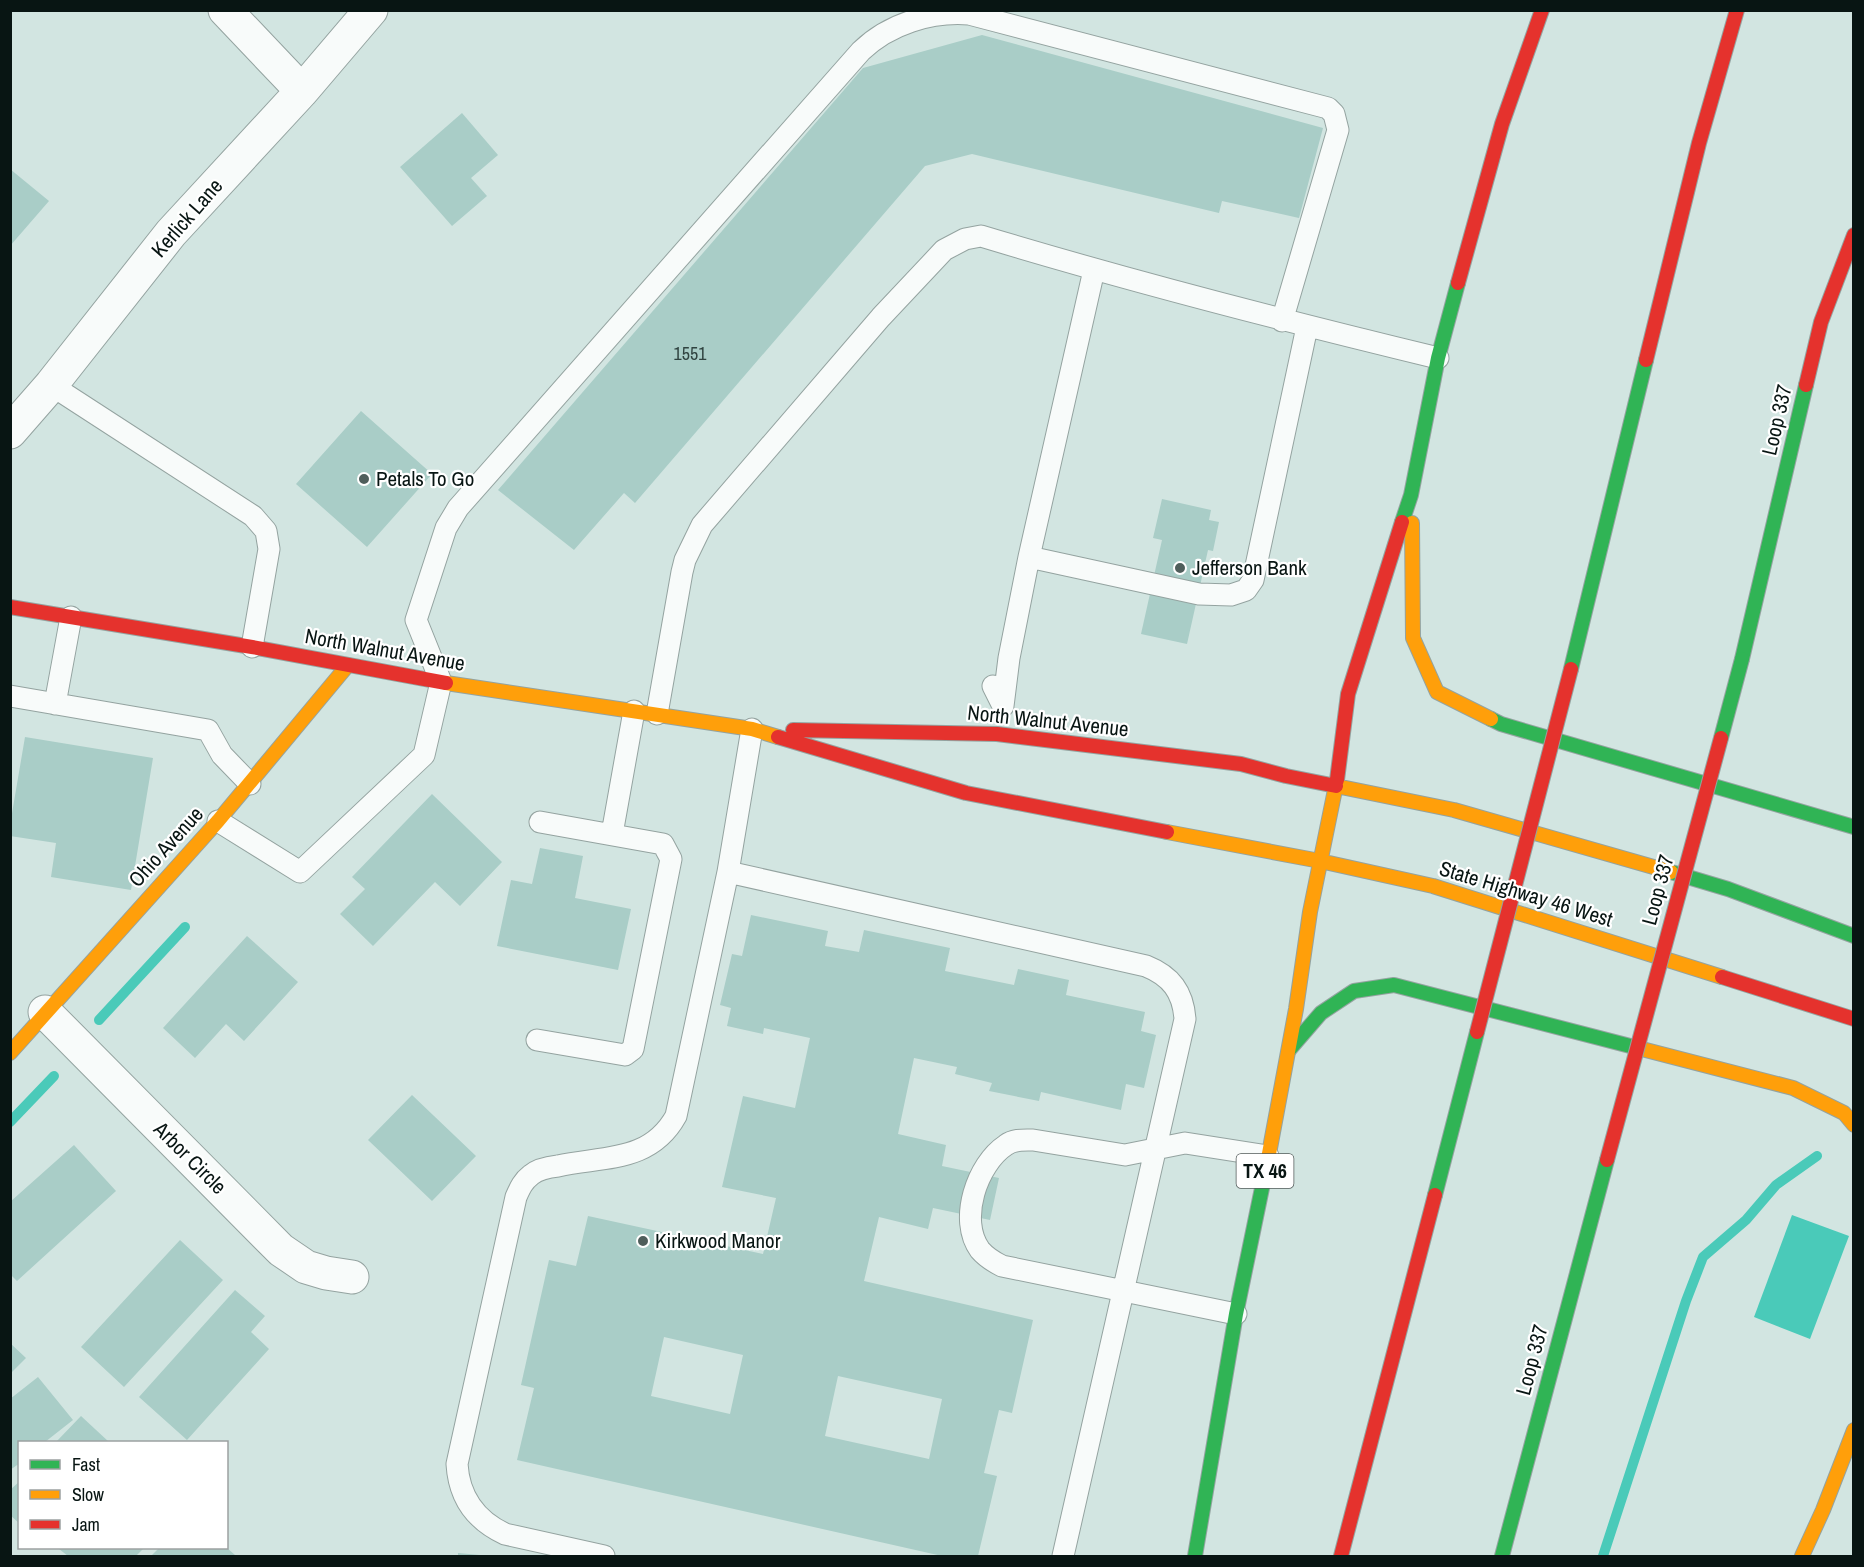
<svg xmlns="http://www.w3.org/2000/svg" width="1864" height="1567" viewBox="0 0 1864 1567" font-family="'Archivo Narrow',sans-serif">
<style>
.water{fill:#4acab9}
.lines{fill:none;stroke-linecap:round;stroke-linejoin:round}
.stream{stroke:#4acab9;stroke-width:10}
.building{fill:#a9cdc7;fill-rule:evenodd}
.lane-casing{stroke:#94a3a0;stroke-width:23}
.street-casing{stroke:#94a3a0;stroke-width:35}
.fast-casing{stroke:#94a3a0;stroke-width:16}
.slow-casing{stroke:#94a3a0;stroke-width:16}
.jam-casing{stroke:#94a3a0;stroke-width:16}
.lane{stroke:#f8fbfa;stroke-width:21}
.street{stroke:#f8fbfa;stroke-width:33}
.fast{stroke:#30b455;stroke-width:14}
.slow{stroke:#ff9f0a;stroke-width:14}
.jam{stroke:#e5322d;stroke-width:14}
.fast-bridge-casing{stroke:#94a3a0;stroke-width:16;stroke-linecap:butt}
.jam-bridge-casing{stroke:#94a3a0;stroke-width:16;stroke-linecap:butt}
.fast-bridge{stroke:#30b455;stroke-width:14}
.jam-bridge{stroke:#e5322d;stroke-width:14}
.poi-dot{fill:#4f5e5b;stroke:#fff;stroke-width:2}
.labels{text-anchor:middle;stroke-width:4.5;stroke-linejoin:round;paint-order:stroke}
.number-label{font-size:18px;fill:#304340}
.shield{fill:#fff;stroke:#525b5a;stroke-width:1.5}
.shield-label{font-size:20px;font-weight:bold;fill:#081513}
.street-label{font-size:21px;fill:#081513;stroke:#fff}
.poi-label{font-size:21px;fill:#081513;stroke:#fff;text-anchor:start}
</style>
<rect width="100%" height="100%" fill="#d2e5e1"/>
<path class="water" d="M1792 1215 1849 1236 1810 1339 1754 1317Z"/>
<g class="lines">
<path class="stream" d="M99 1020 185 927
M10 1122 54 1076
M1603 1556 1686 1301 1703 1257 1746 1220 1776 1185 1817 1156"/>
</g>
<path class="building" d="M982 35 1323 128 1299 218 1222 201 1219 213 972 154 925 166 635 503 624 493 574 550 498 490 863 68Z
M462 113 498 155 471 178 487 196 452 226 400 167Z
M10 169 49 201 10 246Z
M361 411 432 474 367 547 296 484Z
M1162 499 1211 510 1209 520 1219 522 1213 551 1208 550 1187 644 1141 634 1162 540 1153 538Z
M25 737 153 758 131 890 51 877 56 843 10 836V825Z
M432 794 502 862 460 906 435 882 373 946 340 914 365 889 352 877Z
M540 848 583 856 575 898 631 909 618 970 497 946 511 880 532 884Z
M751 915 828 931 825 946 859 952 864 930 950 948 945 971 1014 985 1018 969 1069 980 1066 995 1145 1012 1141 1031 1156 1035 1144 1088 1126 1084 1121 1110 1041 1092 1039 1101 989 1091 992 1083 955 1074 957 1067 914 1058 898 1134 946 1145 942 1166 999 1178 990 1220 933 1208 928 1229 879 1217 864 1281 1033 1320 1012 1413 999 1410 984 1473 997 1476 978 1556H942L517 1460 534 1388 521 1385 549 1260 576 1266 588 1216 763 1254 776 1198 722 1187 743 1096 795 1108 810 1038 764 1028 763 1034 727 1026 731 1008 720 1005 732 954 742 956ZM664 1337 743 1355 730 1414 651 1396ZM838 1376 942 1399 929 1459 825 1436Z
M247 936 298 982 244 1041 226 1024 195 1058 163 1028Z
M412 1095 476 1156 432 1201 368 1140Z
M74 1145 116 1191 17 1281 10 1274V1202Z
M180 1240 223 1280 124 1387 81 1347Z
M235 1290 265 1316 251 1332 269 1349 187 1440 139 1397Z
M10 1343 26 1358 10 1374Z
M38 1377 73 1420 45 1442H20V1463L10 1470V1399Z
M81 1416 109 1442H56Z
M20 1481V1524L10 1515V1490Z
M61 1548H144L136 1556H68L59 1549Z
M159 1548H227L235 1555 234 1556H151Z
M458 1553 480 1555V1556H458Z"/>
<g class="lines">
<g class="lane-casing">
<path id="lane" d="M51 385 253 516 266 531 269 549 252 647
M1029 557 1199 594 1231 595 1246 590 1253 580 1307 327
M993 686 1003 706 1009 658 1029 557 1094 270
M10 696 208 730 222 755 250 784
M55 704 71 617
M657 714 682 572 685 560 702 525 881 317 944 250 965 239 981 236C1133 282 1285 321 1438 358
M218 821 300 872 424 755 441 682 416 620 446 528 458 508 861 51C889 24 931 11 969 14L1328 108 1334 114 1338 130 1282 321
M612 834 634 711
M728 872 1146 966C1171 976 1183 992 1185 1019L1063 1556
M537 1040 625 1055 633 1049 671 859 663 844 540 822
M1236 1314 1002 1266C994 1262 986 1257 980 1250 958 1220 977 1164 1006 1145 1014 1139 1024 1140 1033 1140L1125 1155 1185 1143 1268 1156
M604 1556 505 1534C475 1520 459 1497 457 1464L516 1197C520 1188 523 1181 531 1175 538 1169 549 1167 558 1166 603 1156 650 1163 676 1116L728 872 752 729"/>
</g>
<g class="street-casing">
<path id="street" d="M225 10 302 91
M10 432 51 385 171 233 302 91 371 10
M45 1012 281 1250 306 1267 326 1273 352 1277"/>
</g>
<g class="fast-casing">
<path id="fast" d="M1402 522 1411 495 1438 358 1458 283
M1742 659 1806 385
M1571 669 1646 360
M1491 719 1501 724 1854 827
M1671 872 1728 889 1854 936
M1289 1050 1321 1013 1354 991 1394 985 1638 1048
M1435 1195 1477 1032
M1195 1556 1236 1314 1268 1159
M1502 1556 1607 1160"/>
</g>
<g class="slow-casing">
<path id="slow" d="M1412 523 1413 638 1437 692 1491 719
M446 683 752 729 778 737
M1336 786 1454 810 1671 872
M1167 832 1320 861
M1320 861 1433 886 1722 977
M1638 1048 1793 1088 1844 1113 1854 1125
M10 1053 218 821 348 665
M1268 1159 1296 1009 1310 912 1337 780
M1802 1556 1823 1510 1854 1430"/>
</g>
<g class="jam-casing">
<path id="jam" d="M1458 283 1502 124 1542 10
M1646 360 1699 143 1737 10
M1806 385 1821 322 1854 235
M10 607 252 647 446 683
M793 730 997 734 1241 764 1286 776 1336 786
M778 737 966 793 1167 832
M1337 780 1348 694 1402 522
M1722 977 1854 1019
M1341 1556 1435 1195"/>
</g>
<use href="#lane" class="lane"/>
<use href="#street" class="street"/>
<use href="#fast" class="fast"/>
<use href="#slow" class="slow"/>
<use href="#jam" class="jam"/>
<g class="fast-bridge-casing">
<path id="fast-bridge" d="M1721 738 1742 659"/>
</g>
<g class="jam-bridge-casing">
<path id="jam-bridge" d="M1477 1032 1571 669
M1607 1160 1721 738"/>
</g>
<use href="#fast-bridge" class="fast-bridge"/>
<use href="#jam-bridge" class="jam-bridge"/>
</g>
<g class="poi-dot">
<circle cx="364" cy="479" r="6"/>
<circle cx="1180" cy="568" r="6"/>
<circle cx="643" cy="1241" r="6"/>
</g>
<g class="labels">
<g class="number-label">
<text x="690" y="360">1551</text>
</g>
<rect class="shield" x="1236.5" y="1154" width="57" height="34" rx="4.5"/>
<g class="shield-label">
<text x="1265" y="1178">TX 46</text>
</g>
<g class="street-label">
<text transform="translate(187 218) rotate(-49)" y="7">Kerlick Lane</text>
<text transform="translate(1777 420) rotate(-77)" y="7">Loop 337</text>
<text transform="translate(385 650) rotate(10)" y="7">North Walnut Avenue</text>
<text transform="translate(1048 721) rotate(6)" y="7">North Walnut Avenue</text>
<text transform="translate(166 847) rotate(-48)" y="7">Ohio Avenue</text>
<text transform="translate(1658 890) rotate(-75)" y="7">Loop 337</text>
<text transform="translate(1526 894) rotate(17)" y="7">State Highway 46 West</text>
<text transform="translate(190 1158) rotate(45)" y="7">Arbor Circle</text>
<text transform="translate(1532 1360) rotate(-75)" y="7">Loop 337</text>
</g>
<g class="poi-label">
<text x="376" y="486">Petals To Go</text>
<text x="1192" y="575">Jefferson Bank</text>
<text x="655" y="1248">Kirkwood Manor</text>
</g>
</g>
<rect width="1864" height="1567" fill="none" stroke="#081513" stroke-width="24"/>
<rect x="18" y="1441" width="210" height="108" fill="#ffffff" stroke="#9ca1a1" stroke-width="1.5"/>
<rect x="30" y="1460" width="30" height="9" fill="#30b455" stroke="#9ca1a1" stroke-width="1.5"/>
<text x="72" y="1471" font-size="18" fill="#081513">Fast</text>
<rect x="30" y="1490" width="30" height="9" fill="#ff9f0a" stroke="#9ca1a1" stroke-width="1.5"/>
<text x="72" y="1501" font-size="18" fill="#081513">Slow</text>
<rect x="30" y="1520" width="30" height="9" fill="#e5322d" stroke="#9ca1a1" stroke-width="1.5"/>
<text x="72" y="1531" font-size="18" fill="#081513">Jam</text>
</svg>
